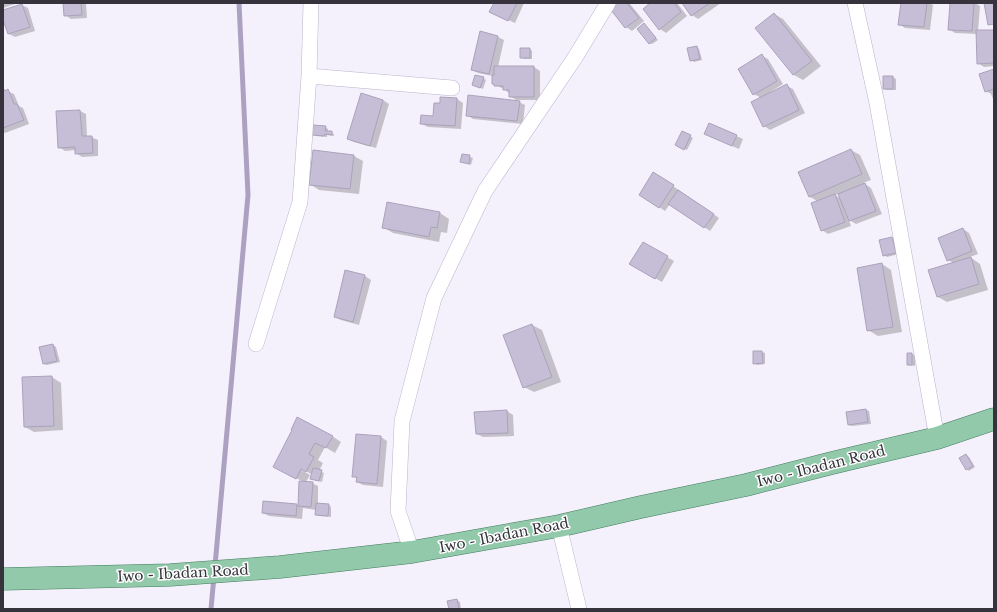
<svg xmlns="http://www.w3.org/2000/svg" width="997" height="612" viewBox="0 0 997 612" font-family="'Libre Baskerville',serif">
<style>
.shadow{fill:#0003;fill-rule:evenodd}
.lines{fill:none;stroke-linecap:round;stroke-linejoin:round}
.stream{stroke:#ada1c2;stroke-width:5}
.building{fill:#c6bdd6;stroke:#aba2bb}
.minor-casing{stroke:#bcb3cc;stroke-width:16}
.primary-casing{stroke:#437d5f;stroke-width:23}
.minor{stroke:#fff;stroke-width:15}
.primary{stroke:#92c9aa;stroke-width:22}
.labels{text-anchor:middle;stroke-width:3;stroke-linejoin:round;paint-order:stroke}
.street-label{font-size:14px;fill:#37333d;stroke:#fff}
</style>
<rect width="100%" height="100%" fill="#f5f1fc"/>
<path class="shadow" d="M3 3H18L3 8Z
M64 3H86L87 18 71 19 65 15Z
M495 3H524L515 23 497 15Z
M621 3 630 4 644 21 632 31 626 27 612 10Z
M652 3H677L687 16 666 33 660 29Z
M683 3H721L698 19 692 15Z
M902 3H929L933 5 930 30 905 28 899 24Z
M951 3H975L980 6 978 31H994V66L984 67 978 63 977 34 955 33 949 29Z
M22 5 28 8 35 31 15 37 9 34 3 16V11Z
M774 14 783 19 821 66 803 80 794 75 756 28Z
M644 24 658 40 652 44 649 43Z
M498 37 504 40 498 67H534L540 71V100H516L510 96V94L504 89 495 85 493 76 478 73 472 70Z
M697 47 699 49 702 60 694 62 691 60Z
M530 49 532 51V59H524L521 57Z
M762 56 768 59 783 84 770 92 771 93 787 86 793 89 805 113 770 130 764 126 761 98 754 94Z
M994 70V101L991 94 986 91Z
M893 77 896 79V90H887L884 89Z
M483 78 486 80 483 89 473 85Z
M3 89 14 94 19 106 23 108 29 124 5 133 3 132Z
M457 99 463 103 461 129 428 127 422 124 434 117 441 104Z
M383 100 389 104 376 148 354 142 348 139Z
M519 102 525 105 523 124 473 119 467 115Z
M80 111 86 114 87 137H91L98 140V156L82 157 76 153V150L65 151 59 147Z
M709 124 743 139 739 149 711 137Z
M325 127 328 129V132L334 134V136L327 135V137L316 136 313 134Z
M683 132 693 138 687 150 676 145Z
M851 150 860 155 871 180 863 183 871 188 882 214 856 224 849 220 851 226 828 234 822 230 819 202 810 197 799 172ZM839 194 841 199 835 195Z
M462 155 473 158 471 165 461 162Z
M354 156 363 161 359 194 319 190 310 184Z
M660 177 719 218 710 231 670 204 665 211 659 207Z
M388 203 440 213 449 219 447 233 441 232 439 242 393 233 383 227Z
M963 229 969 233 978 254 970 257 980 264 988 290 947 302 938 297 954 263 948 260Z
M892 238 895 240 899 254 887 257 884 255 880 241Z
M643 243 674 261 662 282 631 264Z
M882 264 891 270 902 332 878 336 868 330Z
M365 276 371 280 359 325 341 320 335 317Z
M532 325 542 330 561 382 534 392 524 387Z
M53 345 56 347 60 362 47 365 44 364Z
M754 352H762L765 353V364L757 365 754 363Z
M912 354 915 355V366L908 365Z
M52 377 61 383 63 430 34 432 25 427Z
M866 410 869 411 871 424 852 426 849 425Z
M507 411 513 415 514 436 483 437 477 434 476 413Z
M294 430 332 436 341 442 335 453 325 447 318 460 323 463 319 471 324 473 322 482 314 480 313 470 311 474 297 466 296 467 310 475 306 482 312 483 318 486V504L329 505 331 507V517L319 516 316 514V510L303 508 302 519 269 516 263 513 297 505 299 506 300 482H304L284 472Z
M381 437 387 441 383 487 363 485 357 482V479L354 476Z
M966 455 969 457 975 467 969 471 967 469Z
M457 600 460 602 461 609H450Z"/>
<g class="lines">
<path class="stream" d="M215 566 248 195 239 3
M211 609 214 576"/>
</g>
<path class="building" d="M63 3H81L82 15 64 16Z
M494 3H517L508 21 489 12Z
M619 3H627L639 18 625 28 611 10Z
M650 3H674L681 12 659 30 643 9Z
M682 3H710L691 16Z
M901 3H927L924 27 898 25Z
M950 3H974L972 31 948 30Z
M984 3H994V24L988 25Z
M22 4 30 27 8 34 3 20V10Z
M774 13 812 61 793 75 755 28Z
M644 23 656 38 649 44 637 29Z
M976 30H994V63L977 64Z
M480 31 498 36 489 74 471 70Z
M697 46 700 59 690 61 687 48Z
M520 48H530V58H520Z
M762 54 777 81 753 95 738 69Z
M494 66H534V97H509V90H503V86H494V84H492V75H494Z
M994 69V89L985 92 979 74Z
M475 75 484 77 480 88 472 85Z
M883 76H893V89H883Z
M787 84 799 110 763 127 751 102Z
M3 88 5 91 8 89 14 104H17L24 120 3 128Z
M361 93 383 100 370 146 347 139Z
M468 95 520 101 517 121 466 116Z
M440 97 457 98 455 126 420 124 421 115 433 116 434 103H440Z
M80 110 82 136H92L93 153 75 154V147L58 148 56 111Z
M709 123 737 135 732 146 704 134Z
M313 125 326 126 325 131H332V135L325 134 324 136 312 135Z
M682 131 691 135 684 150 675 145Z
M851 149 862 174 809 197 798 172Z
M313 150 354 155 350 189 309 185Z
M462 154 470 155 469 164 460 162Z
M653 172 674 185 659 208 639 195Z
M865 183 876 211 849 221 838 194Z
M678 190 714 214 704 228 668 204Z
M835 194 845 222 821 231 811 203Z
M387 202 440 212 437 228 431 227 429 237 382 228Z
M963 228 972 251 947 261 938 238Z
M892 237 896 253 883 256 879 240Z
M643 242 668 256 655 279 629 264Z
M971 257 979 284 937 297 928 270Z
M882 263 893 327 867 331 857 268Z
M345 270 365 275 353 322 334 317Z
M532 324 552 377 523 388 503 335Z
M53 344 57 361 43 364 39 347Z
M753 351H762L763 363 753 364Z
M907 353H912V365H907Z
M52 376 54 426 24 427 22 377Z
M866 409 868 422 848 425 846 412Z
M507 410 508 433 476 434 474 412Z
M297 417 333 436 326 448 315 443 309 454 314 457 306 472 301 469 296 479 273 467 292 430H291Z
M356 434 381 436 377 484 356 482 357 477H352Z
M966 454 973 466 966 470 959 458Z
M313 468 322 470 319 481 310 479Z
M299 481 313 482 311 507 298 506Z
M263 501 297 504 296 516 262 513Z
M316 503 329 504 328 516 315 515Z
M457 599 459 609H449L447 601Z"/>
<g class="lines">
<g class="minor-casing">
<path id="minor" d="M855 3 877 103 937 438
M309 76 452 88
M256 344 300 202 309 76 311 3
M559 526 579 609
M412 552 398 511 402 421 434 298 485 191 576 56 608 3"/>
</g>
<g class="primary-casing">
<path id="primary" d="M3 579 170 575 280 567 412 552 559 526 641 507 746 485 832 463 937 438 994 419"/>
</g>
<use href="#minor" class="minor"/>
<use href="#primary" class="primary"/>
</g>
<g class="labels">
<g class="street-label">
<text transform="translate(821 466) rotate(-14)" y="5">Iwo - Ibadan Road</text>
<text transform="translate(504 535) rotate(-11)" y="5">Iwo - Ibadan Road</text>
<text transform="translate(183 573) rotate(-3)" y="5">Iwo - Ibadan Road</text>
</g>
</g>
<rect width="997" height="612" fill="none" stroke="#37333d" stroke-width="8"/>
</svg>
